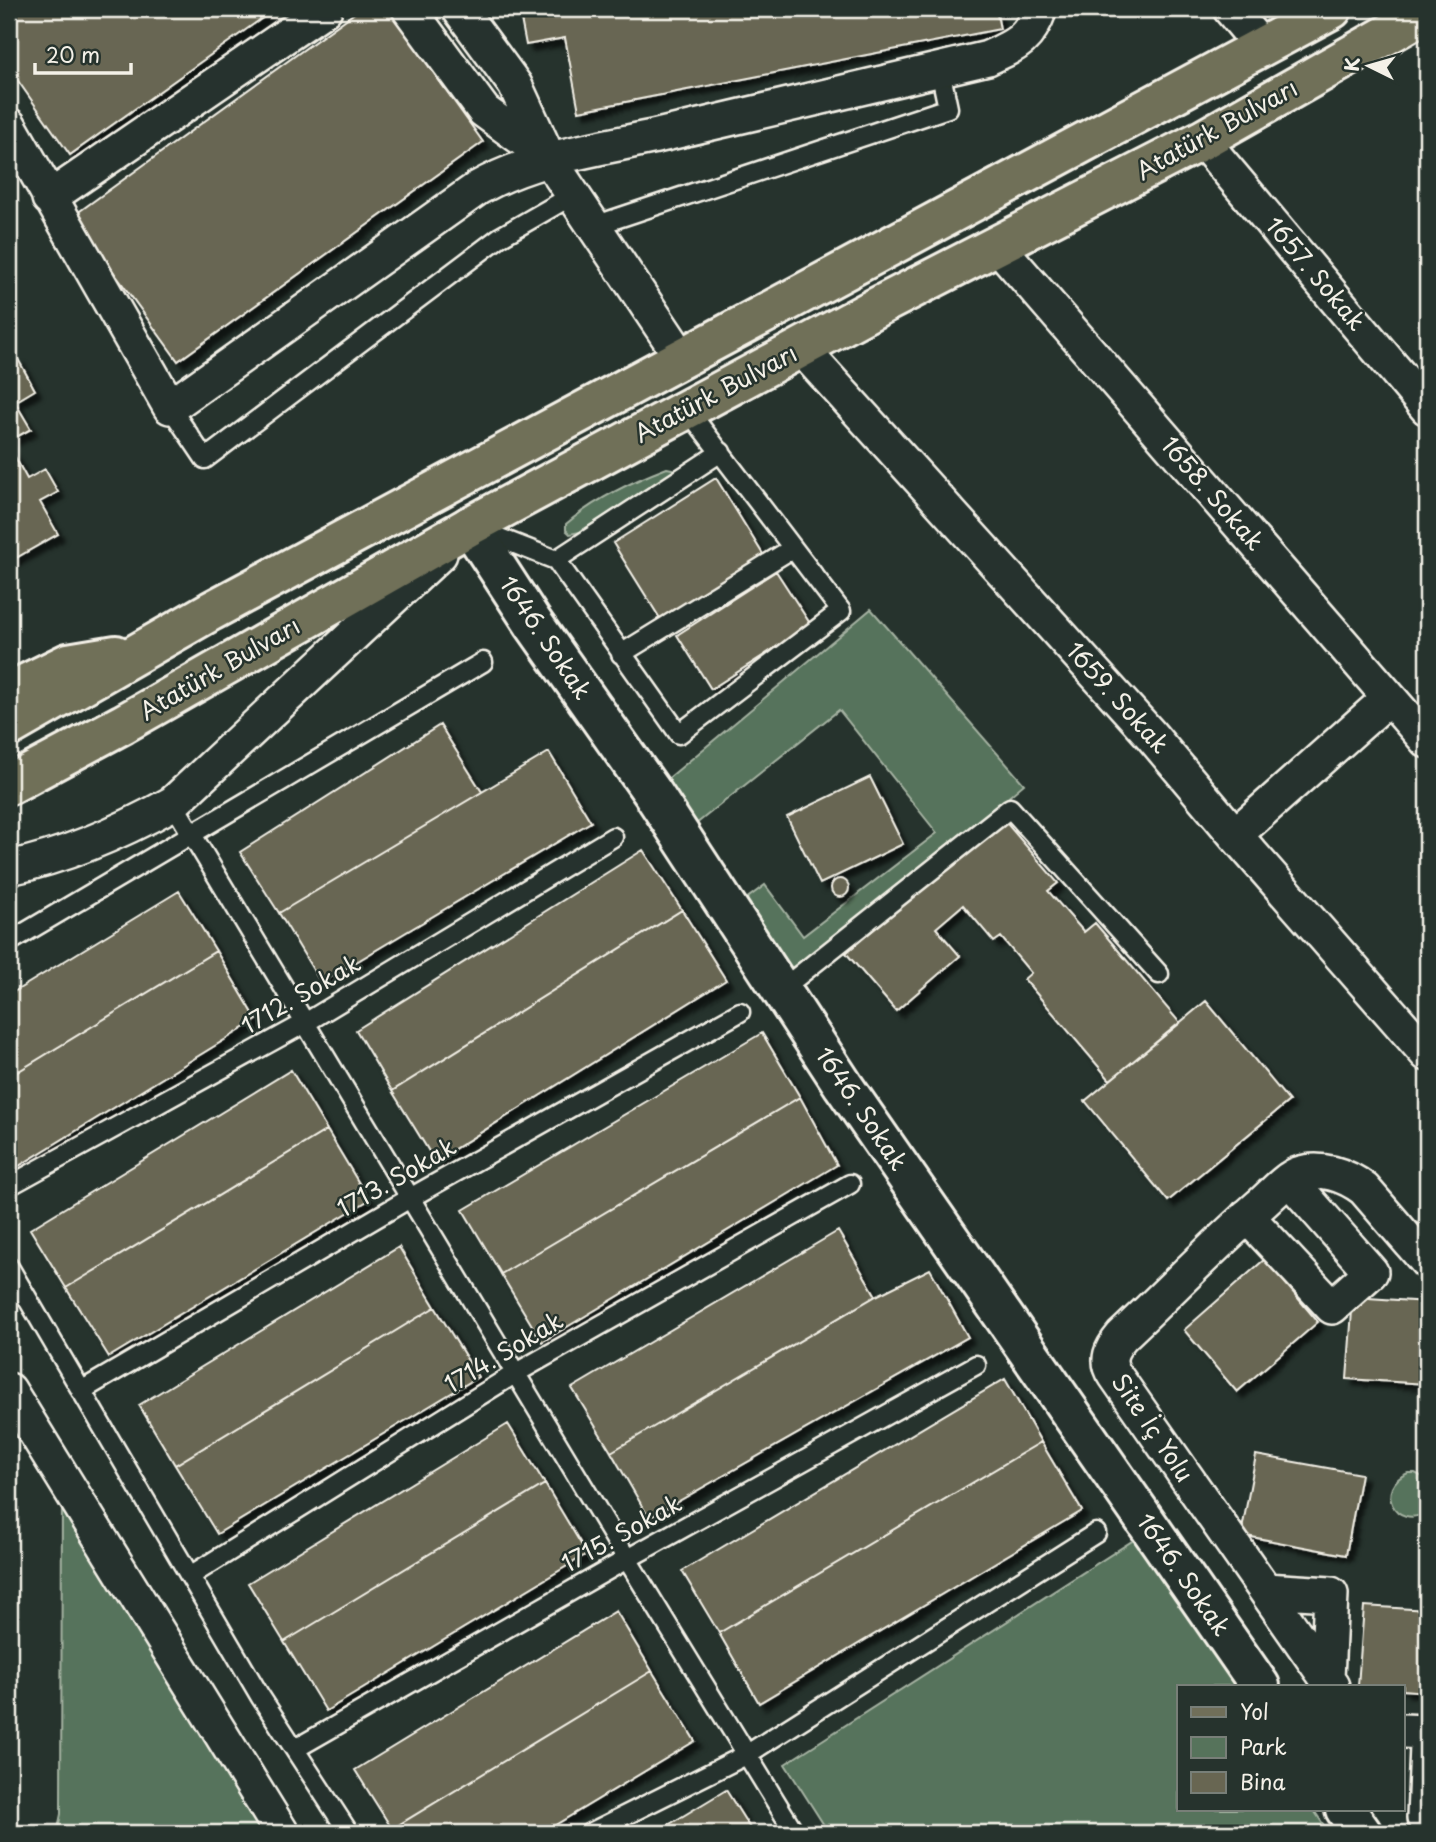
<svg xmlns="http://www.w3.org/2000/svg" width="1436" height="1842" viewBox="0 0 1436 1842" font-family="'Playpen Sans',sans-serif">
<style>
.green{fill:#56735b;stroke:#a5b2a2;stroke-width:2}
.building{fill:#686652;stroke:#f4f1e8;stroke-width:2;filter:url(#shadow)}
.lines{fill:none;stroke-linecap:round;stroke-linejoin:round}
.service-casing{stroke:#f4f1e8;stroke-width:23}
.minor-casing{stroke:#f4f1e8;stroke-width:38}
.tertiary-casing{stroke:#f4f1e8;stroke-width:44}
.primary-casing{stroke:#f4f1e8;stroke-width:44}
.service{stroke:#26332d;stroke-width:18}
.minor{stroke:#26332d;stroke-width:33}
.tertiary{stroke:#26332d;stroke-width:38}
.primary{stroke:#706f59;stroke-width:38}
.labels{text-anchor:middle;stroke-width:5;stroke-linejoin:round;paint-order:stroke}
.street-label{font-size:24px;fill:#f4f1e8;stroke:#26332d}
</style>
<defs>
<filter id="shadow"><feDropShadow dx="6" dy="6" stdDeviation="2" flood-color="#0009"/></filter>
</defs>
<rect width="100%" height="100%" fill="#26332d"/>
<filter id="ink" filterUnits="userSpaceOnUse"><feTurbulence type="fractalNoise" baseFrequency=".0143" numOctaves="2"/><feDisplacementMap in="SourceGraphic" scale="14" xChannelSelector="R" yChannelSelector="G"/><feConvolveMatrix kernelMatrix="1 2 1 2 8 2 1 2 1" color-interpolation-filters="sRGB"/></filter>
<g filter="url(#ink)">
<path class="green" d="M667 468 677 470 674 476 585 531 570 534 566 530V524C594 500 633 481 667 468Z
M871 609 1024 784 782 989 730 911 765 885 803 936 937 833 839 710 681 836 652 792Z
M1408 1473H1415L1427 1479V1512C1394 1531 1374 1487 1408 1473Z
M62 1484 278 1833H57L61 1814Z
M1140 1536 1235 1686H1179V1809H1313L1329 1833H829L785 1764Z"/>
<path class="building" d="M9 9H275L70 155 9 68Z
M360 9H388L483 142 178 361 73 216Z
M519 9H996L1000 29 579 111 565 38 526 45Z
M18 359 35 390 15 402 31 429 9 441V364Z
M9 446 27 479 45 469 58 492 40 502 58 534 9 562Z
M716 478 764 556 661 620 613 543Z
M776 571 811 625 711 689 677 635Z
M440 725 482 792 279 913 240 852Z
M549 752 591 822 321 983 279 913Z
M870 777 903 844 820 884 787 817Z
M1003 819 1058 883 1048 891 1084 932 1095 923 1180 1023 1110 1080 1024 979 1031 973 1001 937 994 942 963 905 936 928 960 956 896 1011 846 953Z
M643 850 682 910 392 1091 356 1030Z
M831 888a9 9 0 1 1 18 0a9 9 0 1 1-18 0Z
M179 891 216 951 9 1077V995Z
M682 910 726 980 435 1161 392 1091Z
M216 951 257 1020 9 1172V1077Z
M1206 1001 1289 1101 1168 1201 1085 1101Z
M762 1033 800 1097 501 1274 463 1210Z
M291 1070 327 1130 66 1288 30 1229Z
M800 1097 837 1165 542 1342 501 1274Z
M327 1130 369 1200 109 1357 66 1288Z
M838 1231 876 1296 611 1452 572 1388Z
M399 1247 435 1307 175 1465 139 1405Z
M1265 1259 1318 1322 1237 1392 1184 1330Z
M930 1269 968 1337 649 1518 611 1452 876 1296Z
M1353 1297 1427 1302V1384L1347 1379Z
M435 1307 478 1377 217 1534 175 1465Z
M1005 1379 1041 1442 719 1633 682 1571Z
M508 1424 545 1484 284 1642 248 1583Z
M1041 1442 1082 1511 759 1703 719 1633Z
M1256 1455 1361 1474 1346 1555 1241 1535Z
M545 1484 587 1554 326 1711 284 1642Z
M1364 1606 1427 1610V1692L1403 1690V1686H1358Z
M616 1611 652 1671 392 1829 355 1770Z
M652 1671 695 1741 542 1833H394L392 1829Z
M726 1790 753 1833H655Z"/>
<g class="lines">
<g class="service-casing">
<path id="service" d="M594 226 948 108 940 70
M170 407 205 459 500 237 573 195
M479 530 556 560 679 734 841 611 687 409
M556 560 721 452
M621 654 793 548
M173 803 627 1559 795 1833
M9 942 483 662
M782 989 1010 808 1159 974
M9 1186 305 1023 613 837
M9 1267 260 1696 349 1833
M81 1391 410 1198 740 1012
M190 1576 516 1373 850 1184
M295 1749 627 1559 976 1365
M590 1833 746 1755 1096 1533"/>
</g>
<g class="minor-casing">
<path id="minor" d="M409 9 484 111 547 157
M459 9 515 85 549 159 682 358
M1230 9 1261 46
M9 125 170 407 478 188C535 156 599 149 661 135 770 109 879 84 988 58 1016 45 1029 40 1040 9
M1202 140 1427 408
M49 198 325 9
M998 246 1427 741
M801 348 1150 734 1235 835 1427 1054
M1235 835 1389 698
M9 868C67 856 121 832 173 803L440 554
M1247 1216 1332 1307 1371 1272 1289 1179
M9 1390 282 1833
M1265 1590 1331 1594 1327 1678
M1332 1686 1115 1375C1105 1360 1111 1349 1122 1336 1168 1293 1212 1247 1260 1205 1271 1196 1284 1180 1298 1174 1320 1166 1346 1175 1364 1189L1427 1262
M1403 1731 1427 1732
M1424 1818 1427 1746"/>
</g>
<g class="tertiary-casing">
<path id="tertiary" d="M470 526 533 623 652 792 843 1085 1260 1686
M1345 1809 1362 1833"/>
</g>
<g class="primary-casing">
<path id="primary" d="M9 692 68 663 116 655
M9 727 211 611 1332 9
M9 785 123 724 470 526 875 308 1202 140 1427 12"/>
</g>
<use href="#service" class="service"/>
<use href="#minor" class="minor"/>
<use href="#tertiary" class="tertiary"/>
<use href="#primary" class="primary"/>
</g>
</g>
<g class="labels">
<g class="street-label">
<text transform="translate(1217 130) rotate(-29)" y="8">Atatürk Bulvarı</text>
<text transform="translate(1315 274) rotate(50)" y="8">1657. Sokak</text>
<text transform="translate(716 394) rotate(-28)" y="8">Atatürk Bulvarı</text>
<text transform="translate(1212 494) rotate(49)" y="8">1658. Sokak</text>
<text transform="translate(545 638) rotate(56)" y="8">1646. Sokak</text>
<text transform="translate(220 669) rotate(-30)" y="8">Atatürk Bulvarı</text>
<text transform="translate(1117 698) rotate(48)" y="8">1659. Sokak</text>
<text transform="translate(301 995) rotate(-30)" y="8">1712. Sokak</text>
<text transform="translate(861 1109) rotate(56)" y="8">1646. Sokak</text>
<text transform="translate(397 1178) rotate(-30)" y="8">1713. Sokak</text>
<text transform="translate(504 1353) rotate(-31)" y="8">1714. Sokak</text>
<text transform="translate(1152 1428) rotate(56)" y="8">Site İç Yolu</text>
<text transform="translate(622 1534) rotate(-29)" y="8">1715. Sokak</text>
<text transform="translate(1183 1575) rotate(55)" y="8">1646. Sokak</text>
</g>
</g>
<rect width="1436" height="1842" fill="none" stroke="#26332d" stroke-width="35"/>
<rect x="18" y="18" width="1401" height="1807" fill="none" stroke="#f4f1e8" stroke-width="2.5" filter="url(#ink)"/>
<rect x="1177" y="1685" width="228" height="126" fill="#26332d" stroke="#787f78" stroke-width="2"/>
<rect x="1191" y="1707" width="35" height="10" fill="#706f59" stroke="#787f78" stroke-width="2"/>
<text x="1240" y="1720" font-size="21" fill="#f4f1e8">Yol</text>
<rect x="1191" y="1737" width="35" height="21" fill="#56735b" stroke="#787f78" stroke-width="2"/>
<text x="1240" y="1755" font-size="21" fill="#f4f1e8">Park</text>
<rect x="1191" y="1772" width="35" height="21" fill="#686652" stroke="#787f78" stroke-width="2"/>
<text x="1240" y="1790" font-size="21" fill="#f4f1e8">Bina</text>
<g transform="translate(1369 66) rotate(275)" stroke="#26332d" stroke-width="5" paint-order="stroke">
<path d="M0-5L12 26L0 18L-12 26Z" fill="#f4f1e8"/>
<text y="-10" font-size="19" font-weight="bold" text-anchor="middle" fill="#f4f1e8">K</text>
</g>
<path d="M35 63v10h96v-10" fill="none" stroke="#f4f1e8" stroke-width="3.5"/>
<text x="46" y="63" font-size="21" fill="#f4f1e8" stroke="#26332d" stroke-width="5" paint-order="stroke">20 m</text>
</svg>
